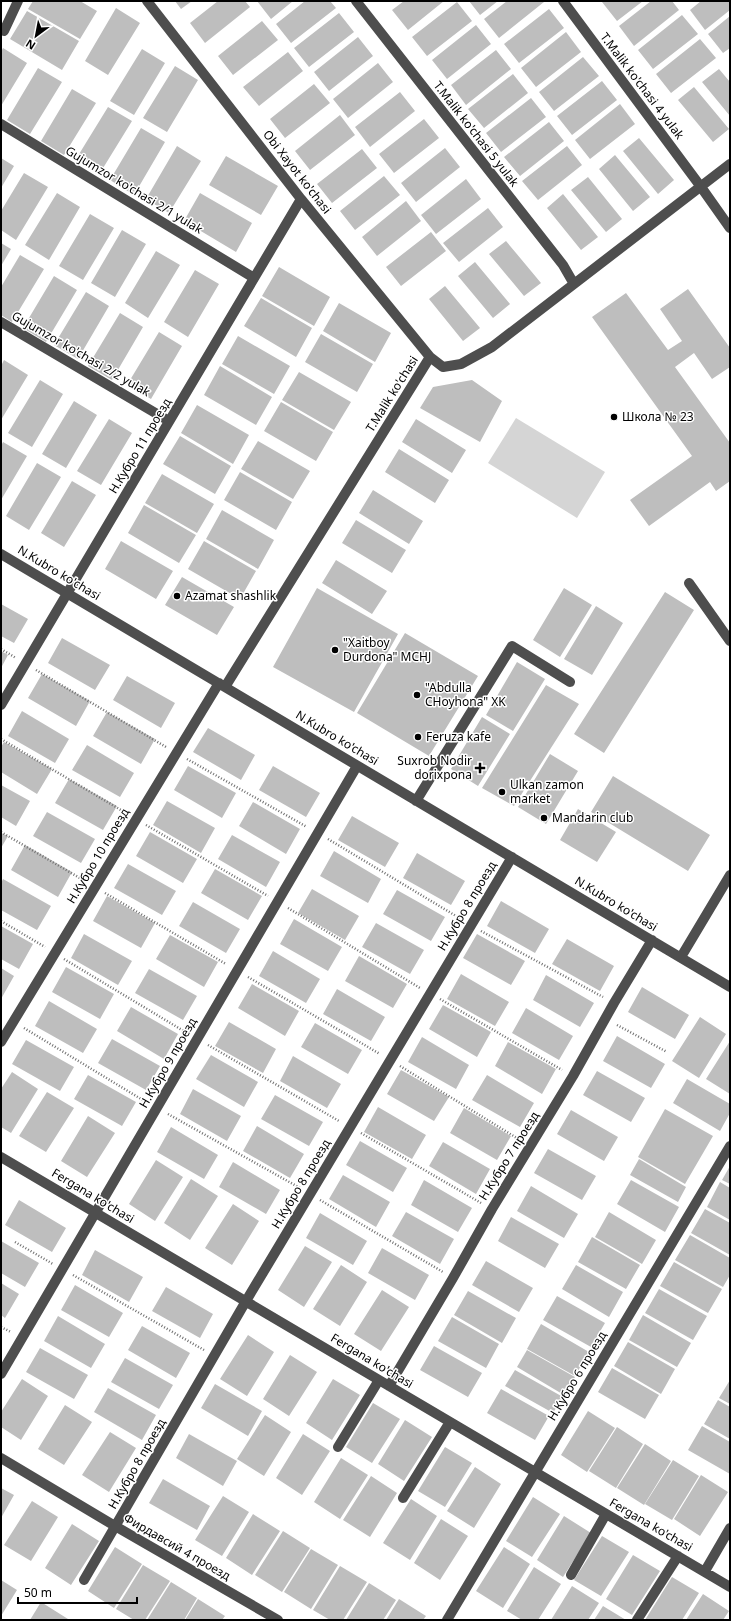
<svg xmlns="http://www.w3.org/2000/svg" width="731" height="1621" viewBox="0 0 731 1621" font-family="'Noto Sans',sans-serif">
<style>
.green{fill:#d5d5d5}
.building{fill:#bebebe}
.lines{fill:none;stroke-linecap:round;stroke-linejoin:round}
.path{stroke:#707070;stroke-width:2.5;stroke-dasharray:1 2;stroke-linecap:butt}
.minor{stroke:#4e4e4e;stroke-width:10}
.poi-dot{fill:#000;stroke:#fff;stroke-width:1.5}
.labels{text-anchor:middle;stroke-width:3;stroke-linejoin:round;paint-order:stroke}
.street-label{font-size:12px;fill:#000;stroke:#fff}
.poi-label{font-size:12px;fill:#000;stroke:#fff;text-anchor:start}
</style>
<rect width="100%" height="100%" fill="#fff"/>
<path class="green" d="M516 418 605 472 577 518 488 463Z"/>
<path class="building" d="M33 1H80L97 11 80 39 28 9Z
M175 1H192L181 9Z
M218 1H245L250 7 205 43 190 23Z
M257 1H293L271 19Z
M305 1H330L336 8 291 43 276 24Z
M404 1H444L408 30 392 10Z
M469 1H498L480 15Z
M507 1H543L544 2 499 38 484 19Z
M603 1H643L617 21 602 2Z
M651 1H672L679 10 634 46 619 26Z
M701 1H730V10L705 30 690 10Z
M457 2 472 21 427 56 412 37Z
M116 8 140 23 108 75 85 61Z
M549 9 564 28 519 63 504 44Z
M27 11 79 41 62 70 10 39Z
M339 13 354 32 309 67 294 48Z
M682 15 698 34 653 69 638 50Z
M730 16V48L723 53 708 34Z
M262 21 278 40 233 75 218 56Z
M476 25 491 44 447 79 432 60Z
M566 32 581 52 536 87 521 68Z
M358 37 373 56 329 91 314 72Z
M700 39 716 58 671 93 656 74Z
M3 48 27 63 1 106V52Z
M142 49 165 63 134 115 110 101Z
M496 50 511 69 466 105 451 85Z
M288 52 303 71 259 106 243 87Z
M583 57 599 76 554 111 539 92Z
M378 63 393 82 348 118 333 99Z
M175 66 198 80 167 132 143 118Z
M38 68 62 82 30 134 7 120Z
M719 69 730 82V116L702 82Z
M513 74 528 93 484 128 468 109Z
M602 81 617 100 572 135 557 116Z
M314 84 330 103 285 138 270 119Z
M694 87 729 129 713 142 678 100Z
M72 89 96 103 64 155 41 141Z
M400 92 415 111 370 147 355 127Z
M531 98 546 117 501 152 486 133Z
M620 104 635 124 590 159 575 140Z
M108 107 132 121 100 173 76 159Z
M340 115 355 135 310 170 295 151Z
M424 119 439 138 394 173 379 154Z
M549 122 564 141 520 176 504 157Z
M141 128 165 142 134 195 110 180Z
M639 138 674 180 658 194 623 151Z
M177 146 201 161 169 213 146 199Z
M567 146 582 165 538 200 522 181Z
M445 148 460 167 416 202 401 183Z
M362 149 377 168 332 203 317 184Z
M615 155 650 197 633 211 599 169Z
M226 156 278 186 261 215 209 185Z
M1 158 14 166 1 188Z
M24 173 48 187 16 240 1 230V211Z
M384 176 400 195 355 230 340 211Z
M588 177 622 219 606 232 571 190Z
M466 179 481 199 436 234 421 215Z
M57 193 80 207 49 260 25 245Z
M200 193 252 223 236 252 184 221Z
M563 194 598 237 581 250 547 208Z
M406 201 421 221 377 256 362 237Z
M488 208 503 227 459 262 443 243Z
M90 214 114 228 83 280 59 266Z
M122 230 146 244 115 297 91 283Z
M431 232 446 251 401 286 386 267Z
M506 241 541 283 524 296 489 254Z
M1 243 11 249 1 266Z
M156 251 180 265 148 318 125 303Z
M20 255 44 269 12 322 1 315V287Z
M475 262 510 304 493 318 458 276Z
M279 267 330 297 314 326 262 296Z
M195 270 219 284 188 337 164 322Z
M54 276 77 290 46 342 23 328Z
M445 286 480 328 463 341 429 299Z
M688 289 730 348V367L712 379 694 353 675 367 730 443V481L716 491 710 482 649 526 630 500 692 456 592 317 626 293 668 350 682 341 660 309Z
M86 292 109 306 78 359 54 345Z
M261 298 312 328 296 357 244 326Z
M339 303 391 333 375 362 323 331Z
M120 313 143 327 112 380 88 366Z
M159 332 182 346 151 399 127 385Z
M321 334 373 364 357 392 305 362Z
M238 336 290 366 274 394 222 364Z
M4 360 28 375 1 420V366Z
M220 366 272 397 256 425 204 395Z
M299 372 351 402 334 430 282 400Z
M40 380 63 394 32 447 8 433Z
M472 380 502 401 480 442 420 408 433 387Z
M74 401 97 415 66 468 42 454Z
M281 402 333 432 316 461 264 431Z
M197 405 249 435 233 464 181 433Z
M109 419 132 433 101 485 77 471Z
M416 419 466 450 452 473 402 442Z
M180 436 231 466 215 494 163 464Z
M258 441 310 471 293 499 241 469Z
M3 442 27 456 1 500V446Z
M399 449 449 480 435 503 385 472Z
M37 463 61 477 29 530 6 516Z
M240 472 292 502 276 530 224 500Z
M162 474 214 504 197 533 145 503Z
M72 481 96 495 64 547 41 533Z
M373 490 423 521 409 544 359 513Z
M144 505 196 535 179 563 128 533Z
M222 510 274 540 258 569 206 539Z
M356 520 406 550 392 573 342 543Z
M121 541 173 571 156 599 105 569Z
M204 541 256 571 240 599 188 569Z
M336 560 387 591 372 614 322 583Z
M182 577 234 607 217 635 165 605Z
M317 588 398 634 354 712 273 667Z
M564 588 592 605 560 657 533 640Z
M665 592 694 610 604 753 574 734Z
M1 604 28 619 14 643 1 636Z
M596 606 623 623 592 675 564 659Z
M405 633 478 676 429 756 357 713Z
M62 638 110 665 95 690 48 663Z
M1 651 8 655 1 668Z
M517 662 545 679 513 731 486 715Z
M42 674 90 701 76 726 28 698Z
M127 676 175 703 161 728 113 700Z
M546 685 579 704 514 806 482 788Z
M22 711 69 739 55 763 8 736Z
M107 712 155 739 141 764 93 736Z
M482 717 510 734 478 786 451 769Z
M208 728 255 755 241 780 193 752Z
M4 742 52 769 37 794 1 772V747Z
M87 745 134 773 120 797 72 770Z
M550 754 578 771 546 824 518 807Z
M188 766 236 793 222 818 174 790Z
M273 766 320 793 306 817 259 790Z
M613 776 710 835 688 871 591 812Z
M69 779 117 806 103 830 55 803Z
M1 785 30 801 16 826 1 817Z
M167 801 215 828 201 853 153 825Z
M253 802 300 829 286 854 239 826Z
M578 809 616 832 597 862 560 840Z
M47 812 95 839 81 863 33 836Z
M352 816 399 843 385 867 338 840Z
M150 832 197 859 183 883 136 856Z
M1 833 8 836 1 848Z
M232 835 280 862 266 887 218 859Z
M25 845 72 872 58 897 11 870Z
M334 851 381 879 368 903 320 876Z
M417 853 465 881 451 905 403 878Z
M128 864 176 891 162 915 114 888Z
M215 869 262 896 248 920 201 893Z
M3 879 51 906 37 930 1 910V883Z
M312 889 359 916 345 940 298 913Z
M397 890 445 917 431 941 383 914Z
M107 896 155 923 141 948 93 921Z
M501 901 549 929 535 953 487 926Z
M193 902 240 929 226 953 179 926Z
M294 919 342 947 328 971 280 944Z
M376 923 424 950 410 974 362 947Z
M1 926 33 944 19 969 1 959Z
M84 934 132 961 118 985 71 958Z
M477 934 525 961 511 985 463 958Z
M170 935 218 962 204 987 156 959Z
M567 939 614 966 600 991 552 964Z
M273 951 320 979 306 1003 259 976Z
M359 956 407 984 393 1008 345 981Z
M66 967 114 994 100 1019 52 992Z
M1 968 14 976 1 999Z
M149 969 197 996 183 1020 135 993Z
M461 974 509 1002 495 1026 447 999Z
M546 975 594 1003 580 1027 533 1000Z
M252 984 299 1011 285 1036 238 1008Z
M642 987 689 1015 675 1039 628 1012Z
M337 989 385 1017 371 1041 323 1014Z
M49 1001 97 1029 83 1053 35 1026Z
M443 1005 491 1032 477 1057 429 1029Z
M131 1007 178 1034 164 1059 117 1031Z
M526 1008 573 1036 559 1060 512 1033Z
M700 1017 726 1034 699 1078 672 1061Z
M229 1022 276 1049 263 1073 215 1046Z
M315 1023 362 1050 348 1074 301 1047Z
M617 1036 665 1064 651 1088 603 1061Z
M422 1037 469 1065 456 1089 408 1062Z
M112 1039 160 1066 146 1090 98 1063Z
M26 1040 74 1067 60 1091 12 1064Z
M730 1041V1094L706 1079Z
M508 1042 556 1069 542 1094 495 1066Z
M211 1055 258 1082 244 1107 196 1079Z
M293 1056 341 1084 327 1108 280 1081Z
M401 1070 449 1097 434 1121 387 1094Z
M597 1071 645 1098 631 1122 583 1095Z
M12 1072 38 1089 11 1133 1 1127V1089Z
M88 1075 136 1102 122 1126 74 1099Z
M487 1075 534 1103 520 1127 472 1100Z
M687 1079 730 1104V1113L720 1131 673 1103Z
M193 1089 241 1116 227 1141 180 1114Z
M47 1092 74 1108 46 1152 19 1136Z
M275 1095 323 1122 309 1146 261 1119Z
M378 1107 426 1135 412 1159 364 1132Z
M464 1108 511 1136 497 1160 450 1133Z
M665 1109 713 1136 685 1184 638 1157Z
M571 1110 618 1137 604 1161 557 1134Z
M88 1116 115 1133 87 1177 61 1161Z
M257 1126 304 1154 290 1178 243 1151Z
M171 1127 218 1155 204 1179 157 1152Z
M360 1141 407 1168 393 1192 346 1165Z
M443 1142 490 1169 476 1194 429 1166Z
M548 1149 596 1176 582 1200 534 1173Z
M639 1159 686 1187 678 1202 630 1175Z
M156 1160 183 1177 155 1221 129 1204Z
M233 1162 280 1190 266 1214 219 1187Z
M730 1166V1184L722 1180Z
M343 1175 390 1202 376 1227 329 1199Z
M191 1179 218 1196 190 1240 164 1223Z
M424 1180 472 1208 458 1232 411 1205Z
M631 1180 679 1207 665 1232 617 1204Z
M720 1182 730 1188V1220L707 1207Z
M531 1186 578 1214 564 1238 517 1211Z
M19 1200 66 1228 52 1252 5 1225Z
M233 1204 259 1221 232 1265 205 1248Z
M705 1209 730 1223V1255L691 1233Z
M406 1212 454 1239 440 1264 392 1236Z
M609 1212 656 1240 642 1264 595 1237Z
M320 1213 367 1241 353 1265 306 1238Z
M511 1217 559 1244 545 1268 498 1241Z
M690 1235 730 1258V1275L723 1287 675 1260Z
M592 1237 640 1265 626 1289 578 1262Z
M1 1241 39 1263 25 1287 1 1273Z
M305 1246 332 1262 304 1307 278 1290Z
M382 1248 429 1275 415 1300 368 1273Z
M95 1250 143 1277 129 1302 82 1275Z
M486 1261 533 1288 519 1312 472 1285Z
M674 1262 722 1289 708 1313 660 1286Z
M341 1265 367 1282 340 1326 313 1309Z
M576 1265 623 1292 609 1317 562 1289Z
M1 1283 19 1294 5 1318 1 1315Z
M75 1285 123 1313 109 1337 61 1310Z
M166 1287 213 1314 200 1338 152 1311Z
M659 1289 707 1316 693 1340 645 1313Z
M382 1290 409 1307 381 1351 354 1334Z
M468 1291 516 1318 502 1343 454 1315Z
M557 1296 605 1323 591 1347 543 1320Z
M643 1315 691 1343 677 1367 629 1340Z
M58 1316 105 1344 91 1368 44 1341Z
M452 1317 499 1344 486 1368 438 1341Z
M541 1324 589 1352 575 1376 527 1349Z
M142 1326 190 1353 176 1378 128 1350Z
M248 1335 274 1352 247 1396 220 1379Z
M628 1342 675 1369 661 1394 614 1366Z
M434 1346 482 1373 468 1397 420 1370Z
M40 1348 88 1375 74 1399 26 1372Z
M527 1350 575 1377 564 1395 517 1367Z
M290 1355 317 1372 289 1416 263 1399Z
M125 1358 173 1385 159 1409 111 1382Z
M612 1368 659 1395 645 1419 598 1392Z
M515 1370 563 1397 553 1413 505 1386Z
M22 1379 48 1396 21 1440 1 1427V1412Z
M333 1379 360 1395 332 1440 306 1423Z
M730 1380V1404L719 1398Z
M215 1384 262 1411 248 1436 201 1408Z
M108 1388 156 1415 142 1440 94 1412Z
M501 1389 549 1416 535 1440 487 1413Z
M718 1400 730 1407V1439L704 1424Z
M373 1403 400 1419 372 1463 346 1447Z
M65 1405 92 1422 64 1465 38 1449Z
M588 1411 615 1428 587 1472 561 1455Z
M265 1415 291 1432 264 1476 237 1459Z
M405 1420 432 1437 404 1481 378 1464Z
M702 1426 730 1442V1474L688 1450Z
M617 1427 643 1444 616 1488 589 1471Z
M110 1432 136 1448 109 1492 82 1475Z
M189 1434 237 1461 223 1486 176 1458Z
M303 1434 330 1451 302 1495 276 1478Z
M645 1444 671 1461 644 1505 617 1488Z
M445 1447 472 1463 445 1507 418 1491Z
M341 1458 368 1475 340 1519 314 1502Z
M673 1460 699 1476 672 1520 645 1504Z
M475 1467 501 1484 474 1528 447 1511Z
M701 1475 728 1492 700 1536 674 1519Z
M371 1476 397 1493 370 1537 343 1520Z
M163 1479 210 1506 197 1530 149 1503Z
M1 1488 14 1495 1 1518Z
M223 1496 249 1512 222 1556 195 1540Z
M533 1497 560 1514 532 1557 506 1541Z
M411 1499 437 1516 410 1560 383 1543Z
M32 1501 58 1517 31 1561 4 1545Z
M253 1514 280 1531 252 1575 226 1558Z
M564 1516 591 1533 563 1577 537 1560Z
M441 1519 468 1536 440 1580 414 1563Z
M72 1524 99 1541 71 1585 45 1568Z
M283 1531 310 1548 282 1592 255 1575Z
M602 1536 629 1552 601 1596 574 1580Z
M115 1547 142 1564 114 1608 88 1591Z
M504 1547 530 1564 503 1608 476 1591Z
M311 1549 338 1565 311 1609 284 1592Z
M633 1555 660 1571 632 1615 606 1599Z
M143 1565 170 1581 145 1620H134L116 1609Z
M340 1566 367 1582 343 1620H330L313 1610Z
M534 1567 561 1584 538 1620H522L507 1611Z
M672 1577 699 1593 682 1620H645Z
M1 1580 17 1590 1 1616Z
M171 1582 197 1598 184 1620H147Z
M369 1583 396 1600 383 1620H346Z
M572 1586 599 1603 588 1620H551Z
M703 1594 729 1611 723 1620H686Z
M198 1599 225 1616 222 1620H185Z
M399 1599 426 1616 423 1620H386Z
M41 1602 68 1619 71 1620H30Z
M603 1606 626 1620H594Z"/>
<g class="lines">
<path class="path" d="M1 649 16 658
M36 670 166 747
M1 739 126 813
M187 759 307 827
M146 825 268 896
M1 832 85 881
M328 839 461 919
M105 893 226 964
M288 908 420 988
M1 921 45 947
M481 931 603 997
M64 959 187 1033
M248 977 380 1054
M440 999 562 1070
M617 1025 667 1052
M24 1028 146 1102
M208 1045 339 1121
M400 1066 520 1140
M168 1114 300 1188
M361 1133 481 1203
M320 1200 443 1272
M15 1242 53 1264
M73 1275 204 1350
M1 1327 11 1332"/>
<path class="minor" d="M147 1 301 199 430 357
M356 1 563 265 574 284
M563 1 701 187 730 228
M4 31 18 1
M1 124 254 278
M1 322 169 421
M1 554 730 987
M689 583 730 641
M225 687 430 357 443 367 461 364 492 347 730 164
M1 705 301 199
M416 801 512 646 570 682
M681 957 730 875
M1 1042 219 683
M1 1157 730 1587
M1 1374 357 766
M389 1386 453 1278 492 1209 573 1076 614 1003 652 940
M338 1447 379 1380
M1 1458 115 1526 278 1620
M403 1498 450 1422
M705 1571 730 1528
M571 1575 606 1514
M84 1580 246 1301 512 857
M447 1620 730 1146
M637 1620 678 1556"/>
</g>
<g class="poi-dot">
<circle cx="614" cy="417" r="4"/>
<circle cx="177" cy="596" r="4"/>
<circle cx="335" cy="650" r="4"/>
<circle cx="417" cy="695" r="4"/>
<circle cx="418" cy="737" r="4"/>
<path d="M478 762h4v4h4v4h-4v4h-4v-4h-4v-4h4z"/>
<circle cx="502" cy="792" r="4"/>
<circle cx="544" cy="818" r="4"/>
</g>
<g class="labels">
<g class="street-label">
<text transform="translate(642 86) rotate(53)" y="4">T.Malik ko'chasi 4 yulak</text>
<text transform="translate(476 134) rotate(52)" y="4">T.Malik ko'chasi 5 yulak</text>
<text transform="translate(297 172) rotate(52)" y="4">Obi Xayot ko'chasi</text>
<text transform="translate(134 190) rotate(31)" y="4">Gujumzor ko'chasi 2/1 yulak</text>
<text transform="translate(81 354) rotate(30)" y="4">Gujumzor ko'chasi 2/2 yulak</text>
<text transform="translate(392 394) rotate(-58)" y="4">T.Malik ko'chasi</text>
<text transform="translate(140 446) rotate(-59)" y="4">Н.Кубро 11 проезд</text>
<text transform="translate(59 573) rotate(31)" y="4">N.Kubro ko'chasi</text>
<text transform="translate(337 738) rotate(31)" y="4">N.Kubro ko'chasi</text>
<text transform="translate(98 856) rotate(-59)" y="4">Н.Кубро 10 проезд</text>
<text transform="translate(616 904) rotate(31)" y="4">N.Kubro ko'chasi</text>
<text transform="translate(467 906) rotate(-59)" y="4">Н.Кубро 8 проезд</text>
<text transform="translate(168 1063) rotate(-60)" y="4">Н.Кубро 9 проезд</text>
<text transform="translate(509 1156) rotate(-58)" y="4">Н.Кубро 7 проезд</text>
<text transform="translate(301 1184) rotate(-59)" y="4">Н.Кубро 8 проезд</text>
<text transform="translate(93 1196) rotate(31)" y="4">Fergana ko'chasi</text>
<text transform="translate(372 1361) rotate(31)" y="4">Fergana ko'chasi</text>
<text transform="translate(577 1376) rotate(-59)" y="4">Н.Кубро 6 проезд</text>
<text transform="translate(137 1464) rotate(-60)" y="4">Н.Кубро 8 проезд</text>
<text transform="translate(651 1525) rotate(30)" y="4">Fergana ko'chasi</text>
<text transform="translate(177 1547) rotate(30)" y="4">Фирдавсий 4 проезд</text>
</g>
<g class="poi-label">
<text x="622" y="421">Школа № 23</text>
<text x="185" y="600">Azamat shashlik</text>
<text x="343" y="647">"Xaitboy<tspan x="343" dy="14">Durdona" MCHJ</tspan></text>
<text x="425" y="692">"Abdulla<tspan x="425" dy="14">CHoyhona" XK</tspan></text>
<text x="426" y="741">Feruza kafe</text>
<text x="472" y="765" text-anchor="end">Suxrob Nodir<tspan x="472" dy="14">dorixpona</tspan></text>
<text x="510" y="789">Ulkan zamon<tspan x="510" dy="14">market</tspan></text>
<text x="552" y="822">Mandarin club</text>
</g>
</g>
<rect width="731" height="1621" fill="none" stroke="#000000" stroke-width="4"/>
<g transform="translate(36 36) rotate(212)" stroke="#ffffff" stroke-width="3" paint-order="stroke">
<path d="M0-3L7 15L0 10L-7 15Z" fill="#000000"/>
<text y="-6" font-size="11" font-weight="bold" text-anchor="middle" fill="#000000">N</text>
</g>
<path d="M18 1597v6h119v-6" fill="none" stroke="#000000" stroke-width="2"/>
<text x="24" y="1597" font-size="12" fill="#000000" stroke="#ffffff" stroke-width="3" paint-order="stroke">50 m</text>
</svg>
